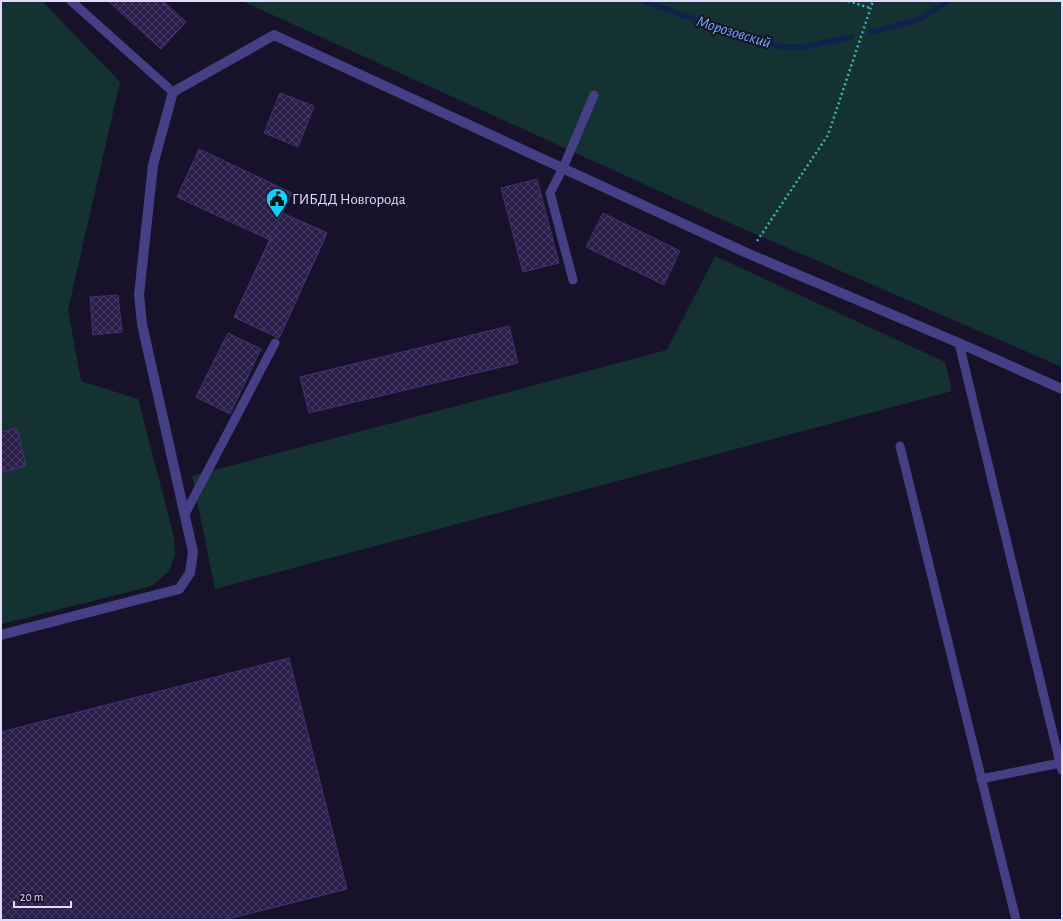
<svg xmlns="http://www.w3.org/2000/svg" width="1063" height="921" viewBox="0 0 1063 921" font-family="'Alegreya Sans',sans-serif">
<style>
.grass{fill:#153233}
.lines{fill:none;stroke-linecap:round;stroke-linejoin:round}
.stream{stroke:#0f224b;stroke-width:5.5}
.building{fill:url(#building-cross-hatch);stroke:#433175}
.path{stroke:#35b7b7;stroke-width:2.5;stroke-dasharray:2 3;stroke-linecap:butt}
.service{stroke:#453f86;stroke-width:9}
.minor{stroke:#453f86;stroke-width:10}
.labels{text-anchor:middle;stroke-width:4;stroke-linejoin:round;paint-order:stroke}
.poi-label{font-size:15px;fill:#e1dbfe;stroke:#171229;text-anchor:start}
.water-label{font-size:16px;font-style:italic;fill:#6eb1f9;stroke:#171229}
</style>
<defs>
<pattern id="building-cross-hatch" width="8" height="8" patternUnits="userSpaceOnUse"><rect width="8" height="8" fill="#2a1e4a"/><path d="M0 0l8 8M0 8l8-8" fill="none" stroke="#493e65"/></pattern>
</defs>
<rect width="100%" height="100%" fill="#171229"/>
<path class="grass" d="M1 1H42L120 82 68 310 81 381 138 399 174 537 175 555 169 571 152 586 1 624Z
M242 1H1062V367L714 216Z
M715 256 945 362 952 391 215 589 192 476 667 350Z"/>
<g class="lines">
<path class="stream" d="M643 1 764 44 785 47H804L851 37
M872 32 920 19 948 1"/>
</g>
<path class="building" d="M108 1H163L186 22 161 49Z
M280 93 314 106 298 147 264 133Z
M199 149 292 193 282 213 327 233 279 338 234 317 270 240 177 197Z
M537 179 559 263 523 272 501 188Z
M282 213 327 233 279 338 234 317Z
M603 213 680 251 664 285 586 247Z
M118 295 122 332 93 335 90 297Z
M509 326 518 363 309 413 300 377Z
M228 333 261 349 230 414 196 397Z
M17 428 26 466 1 472V432Z
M289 658 347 889 224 920H1V732Z"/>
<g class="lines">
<path class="path" d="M848 1 870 8
M757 241 828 135 873 1"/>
<path class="service" d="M71 1 173 92
M573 280 550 193 563 168 594 95
M959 343 1060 763H1062
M900 446 1016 920
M185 514 275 343
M981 779 1060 763 1062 770"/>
<path class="minor" d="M1 635 179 589 190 573 193 552 142 324 139 295 153 165 173 92 274 35 749 254 959 343 1062 389"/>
</g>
<defs>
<g id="civic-pin" transform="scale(1.15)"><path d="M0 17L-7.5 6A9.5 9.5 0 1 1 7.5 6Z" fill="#0fd1f6" stroke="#171229"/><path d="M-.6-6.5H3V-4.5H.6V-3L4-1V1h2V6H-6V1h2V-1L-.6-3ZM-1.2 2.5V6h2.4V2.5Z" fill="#111"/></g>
</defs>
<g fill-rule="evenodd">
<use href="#civic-pin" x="277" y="199"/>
</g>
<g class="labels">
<g class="poi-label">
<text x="292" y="204">ГИБДД Новгорода</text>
</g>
<g class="water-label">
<text transform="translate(734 31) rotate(17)" y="6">Морозовский</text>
</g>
</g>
<rect width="1063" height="921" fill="none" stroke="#e1dbfe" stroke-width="4"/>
<path d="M14 901v6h57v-6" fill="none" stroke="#e1dbfe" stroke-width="2"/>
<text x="20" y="901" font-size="12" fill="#e1dbfe" stroke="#171229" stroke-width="3" paint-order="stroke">20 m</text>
</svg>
